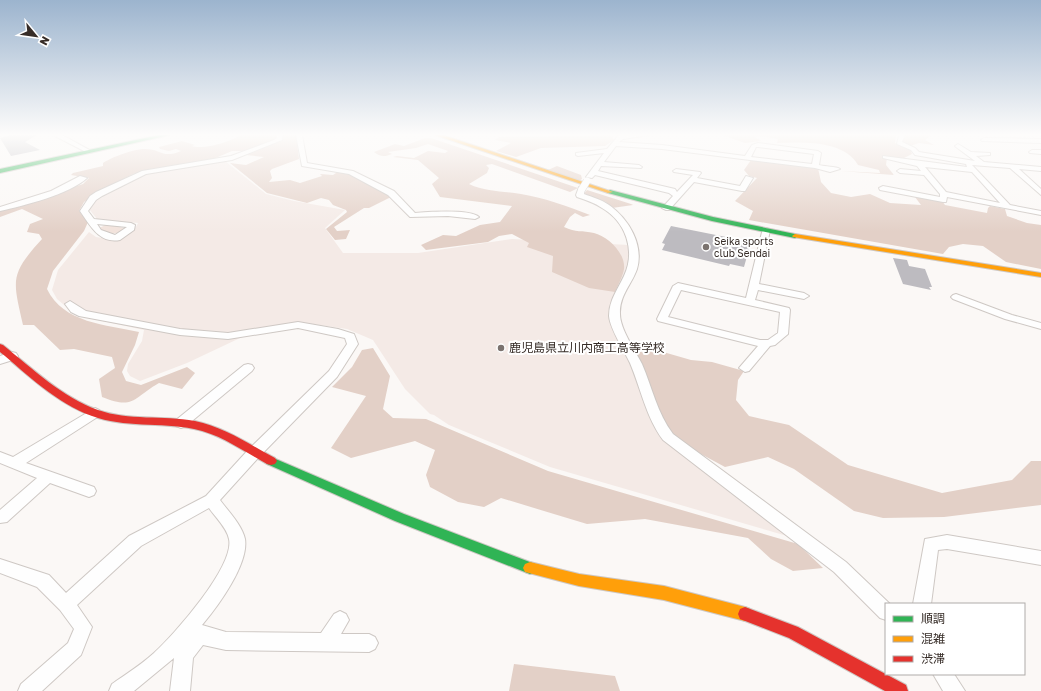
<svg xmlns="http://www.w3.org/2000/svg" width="1041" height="691" viewBox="0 0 1041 691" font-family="'Golos Text','Noto Sans JP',sans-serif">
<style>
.built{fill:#f4eae6}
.green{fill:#f2e3dc}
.forest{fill:#e3d0c7}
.building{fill:#bdbbc0}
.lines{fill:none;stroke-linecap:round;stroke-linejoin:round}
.street-casing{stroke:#cec8c4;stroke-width:2}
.fast-casing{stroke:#cec8c4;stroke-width:2}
.slow-casing{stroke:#cec8c4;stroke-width:2}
.jam-casing{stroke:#cec8c4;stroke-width:2}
.street{fill:#fefefe;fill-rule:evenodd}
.fast{fill:#30b455;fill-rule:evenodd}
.slow{fill:#ff9f0a;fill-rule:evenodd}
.jam{fill:#e5322d;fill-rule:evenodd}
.street-bridge-casing{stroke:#cec8c4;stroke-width:8;stroke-linecap:butt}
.street-bridge{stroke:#fefefe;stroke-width:7}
.poi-dot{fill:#7b736f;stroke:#fff;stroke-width:1.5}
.labels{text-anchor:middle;stroke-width:4;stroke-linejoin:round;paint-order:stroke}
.far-poi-label{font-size:10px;fill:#362c27;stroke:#fff;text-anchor:start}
.poi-label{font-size:12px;fill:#362c27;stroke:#fff;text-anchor:start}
</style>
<rect width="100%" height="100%" fill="#fbf8f6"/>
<path class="built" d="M225 161 266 194 294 201 345 210 325 228 343 253H418L512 239 629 245V267L613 298 650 416 655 428 794 538 550 467 449 425 434 415 430 414 405 389 373 340 347 329 300 322 259 329 187 363 140 381 130 376 127 371 128 364 142 341 144 330 79 316 70 310 57 299 52 290 58 270 89 232 96 237 115 240 136 227 138 223 97 219 89 209 97 198 143 174Z"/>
<path class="green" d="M108 224 127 229C117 235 108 235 99 228Z"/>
<path class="forest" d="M240 135H276L277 138 248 151H232L211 160 151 169 133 174 95 194 84 202 79 211 88 222 84 231 53 271 47 289C63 323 107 325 139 332L135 345 122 372 126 381 141 385 187 367 195 373 182 389 159 383C133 398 134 410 102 397L99 379 115 368 112 357 74 349 60 350 34 325H23C13 280 9 275 42 239L39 234 27 232 30 224 43 219 22 209 0 217V211L83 184 89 178 71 175 73 173 103 166V163C112 157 134 149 145 149 161 149 162 159 181 151L176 149 169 151 160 149 159 147 182 141 195 145 192 146C202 150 231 142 240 135Z
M284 135H296L299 159 272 169 270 171 272 178 269 182 290 180 300 183 322 176 320 174 333 175 339 171 346 172 386 193 391 197 369 208H364L334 227 337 231 350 230 346 239 335 240 326 229 347 212 346 210 333 205 329 200 321 198 307 203 267 193 230 163 246 165 264 157 246 155 278 142 283 139Z
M611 135 614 140 605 146 541 148 516 157 496 151 511 143 495 140 499 137Z
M722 135H896L895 143 910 149 912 154 902 159 887 157 886 165 894 175 841 171 880 173 879 170 858 165C844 140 802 142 777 143L778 139 760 136 755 137 761 141 745 143Z
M905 135H932L925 140 934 145 919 143 910 146 903 144 901 141Z
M425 138H431L578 188 570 192 492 164 486 165 489 168 487 173 469 184C486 192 503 191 521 194 545 198 567 206 590 215L583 217 575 213 570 217 564 227C576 233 582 230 594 233 607 236 626 253 624 269 623 276 618 285 615 292L589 288 552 272 553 256 527 247 529 243 512 234 499 236 488 242 426 250 421 245 443 235 456 236 480 225 500 222 512 206 440 197 432 184 439 178 418 160 393 157 397 156 414 158 428 151 445 153 448 151 428 144 416 148 388 152 392 154C385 157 380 157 374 152L395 144 404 146Z
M751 160 818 168 821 182 831 193 851 197 870 194 890 203 921 205 915 197 942 201 945 205 987 213 988 208 990 206 1005 209 1007 216 1027 223 1041 225V269L1006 262 983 246 963 244 949 247 943 254 749 220 753 211 735 201 757 178 749 176 744 170Z
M557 166 581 175 582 179 579 181 548 170Z
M587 190 631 204 633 205 612 208 606 202 584 194Z
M632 343 691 360 712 362 744 371 738 380 736 400 749 416 789 425 848 465 942 493 1012 480 1031 461H1041V505L944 517 883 518 854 511 794 469 768 457 725 467 688 447 666 427Z
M373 348 390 376 383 409 393 418 426 419 548 471 798 544 823 568 793 571 771 559 748 538 645 519 587 524 501 498 484 507 458 502 430 487 426 475 435 450 415 441 351 458 331 448 366 396 332 387 352 367 362 350Z
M514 664 615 676 620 691H509Z"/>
<path class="building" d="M10 135H37L25 142 40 150 11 156 0 138Z
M671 226 751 242 744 267 730 264 729 266 662 250 665 244 662 243Z
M893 258 907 260 909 266 925 269 932 287H929L931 290 903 284Z"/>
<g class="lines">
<g class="street-casing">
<path id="street" d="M53 135H62L93 152 88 153Z
M277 135H283L282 140 232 160 146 174 102 196 96 200 88 211 94 219 131 223 135 225 134 230 120 240C99 244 90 225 80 211L90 196 96 192 142 171 231 156 274 140 277 138ZM97 224 127 227 115 235 101 230Z
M296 135H302L307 163 353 171 394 191 415 213C428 212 470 209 479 217L475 219 448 216 410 217 388 195 349 174 302 166Z
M619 135H649L623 139 619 142 662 145 745 156 752 145 758 143 818 151 821 153 819 165C825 167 836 166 840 169L830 172 815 168 662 149 616 146 604 162 639 165 642 167 641 168 601 166 598 171 675 189 677 192 693 175 674 172 673 171 676 169 700 172 701 173 697 178 740 186 746 176 753 178 745 191H742L694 182 669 210H666L662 208 673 196 669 193 595 175 592 178 586 177 604 153 578 156 576 155V153L607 149ZM756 147H758L814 154 812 164 751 157Z
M899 135H905L902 142 915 148 919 152 975 161 956 147 955 146 958 144 971 152 990 153V155L976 156 984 162 1041 167V171L1019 169 1041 189V195L1010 168 972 165 1010 205 1041 211V215L947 197 946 202H943L880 190 879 188 883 186 940 197V194L924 175 900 173 897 171 900 169 921 171 917 166 883 158V156L967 167 966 164 915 155 911 150 897 144ZM925 167 972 172 1000 203 946 192Z
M984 138 1041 139V143L982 141 981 140Z
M1032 150H1041V154L1030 153 1029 152Z
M80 176 87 178C70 194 23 206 0 211V207L51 191Z
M579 187H585L584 194C592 197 602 200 609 205 629 219 644 245 637 269 632 284 619 296 620 314 620 329 635 350 642 364 652 387 657 413 673 434L846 562 890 604H886V620L880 618 834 572 663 440C646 417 641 389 630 363 624 350 610 329 609 316 609 300 618 289 624 276 636 251 626 222 602 208 595 203 586 200 577 197L576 195Z
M763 228H766L770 230 759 284 804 293 809 296 804 299 758 290 755 300 789 308 790 310 788 334 775 345 770 346 749 371 745 372 739 368 758 346 658 321 657 319 673 286 678 283 746 298ZM681 290 780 312 778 333 768 340H760L668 317Z
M956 294 1012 315 1041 323V329L1005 319 953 299 951 297 953 295Z
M70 301 86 311 180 329 228 333 298 322 338 329 354 334 358 344 337 377 259 457 220 500C228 511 242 525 245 539 249 564 218 606 202 625L226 632 321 633 334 614 340 611 346 614 349 620 341 634H369L375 637 378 643 375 649 369 652 226 650 203 645 193 658 190 691H170L174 658 134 691H109L112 684C126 674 141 665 154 653 174 635 235 566 229 539 227 528 215 517 209 508L141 546 77 605 92 627 81 655 42 691H18L21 684 68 643 74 629 60 610 37 587 0 573V559L49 575 66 593 129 536 206 496 249 449 329 371 347 344 345 338 298 328 228 339 180 335 79 316 71 312 65 304Z
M12 352 16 353 18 356 16 359 0 364V356Z
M248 364 252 365 254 368 252 371 186 426 181 428 176 426 175 423 176 420 244 365Z
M95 408 99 410 101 413 99 416 26 463 94 487 96 491 94 495 89 497 50 483 7 522 0 523V510L37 478 0 463V452L13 457Z
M947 535 1041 551V565L947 549 938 550 931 604H913L925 539Z
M933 674H954L965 691H943Z"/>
</g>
<g class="fast-casing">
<path id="fast" d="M159 135H170L0 173V169Z
M610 190 713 217 795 234 798 236 795 238 712 221 608 193 607 192Z
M271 457 404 514 535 564 537 568 535 572 530 574 395 521 267 464 265 461 267 458Z"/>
</g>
<g class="slow-casing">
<path id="slow" d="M435 135H443L613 192 608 193Z
M795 234 1041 273V277L793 237 792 236Z
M530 562 579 574 664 586 745 607 750 609 752 614 750 619 745 621 664 600 579 586 525 572 523 568 525 564Z"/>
</g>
<g class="jam-casing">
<path id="jam" d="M0 344 3 345C33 369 62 397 98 410 129 421 163 415 195 421 224 427 249 444 275 458L277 461 275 464 271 465 267 464C243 451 220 434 194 429 160 422 124 428 92 416 56 403 28 375 0 352Z
M745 607 798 627 906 685 908 691H885L789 638 740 619 738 614 740 609Z"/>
</g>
<use href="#street" class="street"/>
<use href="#fast" class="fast"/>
<use href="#slow" class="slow"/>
<use href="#jam" class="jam"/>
<g class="street-bridge-casing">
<path id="street-bridge" d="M582 189 587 181"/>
</g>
<use href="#street-bridge" class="street-bridge"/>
</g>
<linearGradient id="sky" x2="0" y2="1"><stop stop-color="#9cb4ce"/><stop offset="0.58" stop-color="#fdfcfb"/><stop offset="1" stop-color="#fdfcfb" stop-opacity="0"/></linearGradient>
<rect width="1041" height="232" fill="url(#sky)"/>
<g class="poi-dot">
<circle cx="706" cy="247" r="4"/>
<circle cx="501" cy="348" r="4"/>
</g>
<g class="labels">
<g class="far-poi-label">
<text x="714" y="245">Seika sports<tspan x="714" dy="12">club Sendai</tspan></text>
</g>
<g class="poi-label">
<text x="509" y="352">鹿児島県立川内商工高等学校</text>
</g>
</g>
<rect x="885" y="603" width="140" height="72" fill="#ffffff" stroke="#afaba9"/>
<rect x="893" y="616" width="20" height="6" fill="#30b455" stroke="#afaba9"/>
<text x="921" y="623" font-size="12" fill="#362c27">順調</text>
<rect x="893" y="636" width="20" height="6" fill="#ff9f0a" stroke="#afaba9"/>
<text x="921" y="643" font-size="12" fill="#362c27">混雑</text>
<rect x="893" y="656" width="20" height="6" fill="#e5322d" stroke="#afaba9"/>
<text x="921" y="663" font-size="12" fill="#362c27">渋滞</text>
<g transform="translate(36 36) rotate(119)" stroke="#ffffff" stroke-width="3" paint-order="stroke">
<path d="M0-3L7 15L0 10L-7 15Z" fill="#362c27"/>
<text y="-6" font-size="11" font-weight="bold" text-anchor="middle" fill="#362c27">N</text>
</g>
</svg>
